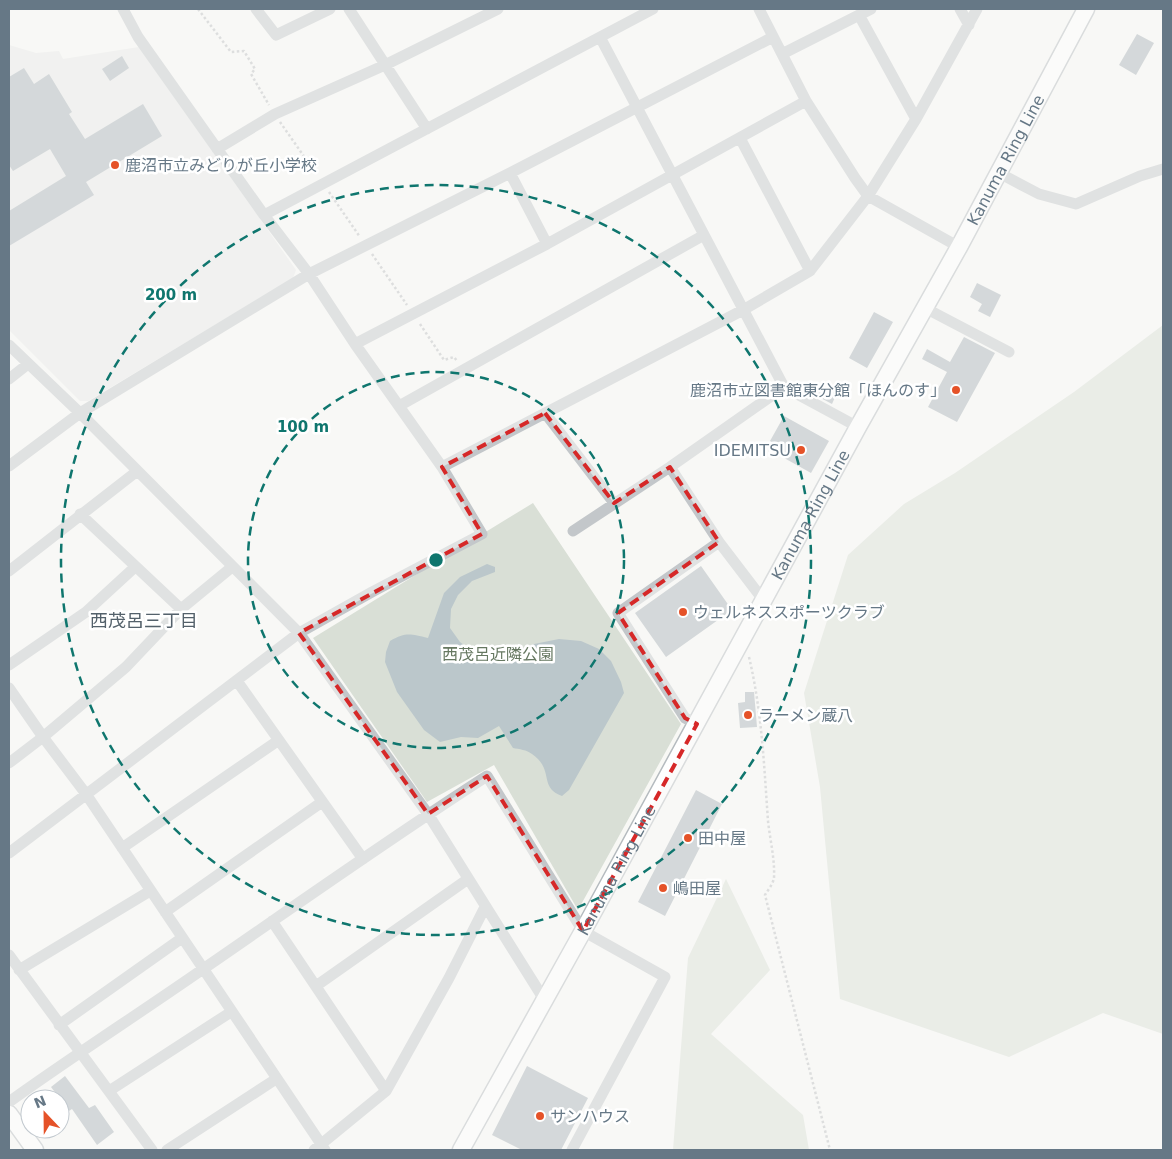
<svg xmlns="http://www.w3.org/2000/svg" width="1172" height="1159" viewBox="0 0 1172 1159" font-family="'DejaVu Sans','Noto Sans JP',sans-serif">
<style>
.built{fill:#e8e9e8}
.green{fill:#d9dfd6}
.water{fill:#bbc7cb}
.building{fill:#a9b2b8}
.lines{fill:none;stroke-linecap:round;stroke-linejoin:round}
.secondary-casing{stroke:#b5bbbf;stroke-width:19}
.path{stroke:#bdbfc2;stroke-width:2.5;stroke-dasharray:2.5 2.5;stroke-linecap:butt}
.street{stroke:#c3c7ca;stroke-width:11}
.secondary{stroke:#fff;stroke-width:16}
.marked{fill:none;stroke:#d62828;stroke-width:4;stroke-dasharray:10 6;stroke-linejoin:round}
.ring{fill:none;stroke:#0f766e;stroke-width:2.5;stroke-dasharray:9 6}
.poi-dot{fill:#e55228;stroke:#fff;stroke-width:2}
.labels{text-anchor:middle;stroke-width:5;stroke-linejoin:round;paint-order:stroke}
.street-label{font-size:16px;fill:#667886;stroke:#fff}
.poi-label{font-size:16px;fill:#667886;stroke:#fff;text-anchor:start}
.park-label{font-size:16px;fill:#667861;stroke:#fff}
.neighbourhood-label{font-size:18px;fill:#54616b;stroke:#fff}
.centre{fill:#0f766e;stroke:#fff;stroke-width:2.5}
.ring-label{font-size:15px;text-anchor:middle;font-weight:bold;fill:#0f766e;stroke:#fff;stroke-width:5;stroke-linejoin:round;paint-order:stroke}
</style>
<rect width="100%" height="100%" fill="#f8f8f5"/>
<path class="built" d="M9 45 36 53 59 51 63 59 139 47 296 270 293 278 88 401H80L9 330Z"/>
<path class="green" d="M1163 325V1034L1103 1013 1009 1057 840 999 820 787 804 693 848 555 904 504 955 473 1074 392Z
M533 503 681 724 578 910 494 765 427 802 313 638Z
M726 879 770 970 711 1034 803 1115 809 1150H673L688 958Z"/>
<path class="water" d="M487 564 495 567V572L472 581 458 595 451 609 450 628 460 642 476 654 497 658 513 654 534 644 559 639 581 641 599 649 611 661 621 682 624 693 569 790 562 796C538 787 555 770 532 754 527 750 519 749 513 748L499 726 478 738 461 737 440 742 424 730 397 692 385 662 386 652 390 641C406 632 410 634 428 638L444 593 460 577Z"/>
<path class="building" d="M1137 34 1154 43 1136 75 1119 65Z
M122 56 129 68 110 81 102 69Z
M24 68 34 84 49 74 72 112 69 114 85 139 143 104 162 136 86 182 94 195 9 246V211L66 176 50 149 13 171 9 165V77Z
M977 283 1001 295 990 317 978 311 982 304 970 297Z
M874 312 893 322 867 368 849 358Z
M964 337 995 353 957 422 928 407 947 372 922 359 927 349 950 362Z
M824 381 839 388 832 404 817 396Z
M784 416 829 441 811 473 777 454 781 447 770 441Z
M701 566 732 610 666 657 635 613Z
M745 692H754L757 727 740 728 738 703 745 702Z
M696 790 722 804 665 916 638 902Z
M527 1066 588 1098 561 1150H522L492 1135Z
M65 1076 89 1108 95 1105 114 1132 97 1145 72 1109 69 1111 51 1087Z"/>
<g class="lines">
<g class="secondary-casing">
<g id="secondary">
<path d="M9 1114 35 1150"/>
<path id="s1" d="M461 1150 583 931 858 427 959 247 1086 9"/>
</g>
</g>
<path class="path" d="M198 9 231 52 244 51 255 69 251 74 269 105
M280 122 317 175
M329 192 360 237
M372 254 407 305
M420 324 444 360 454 357 457 361
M749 657C762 712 764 765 768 821 770 840 775 859 774 878 773 884 768 890 765 895L830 1150"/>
<path class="street" d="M256 9 276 35 330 9
M349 9 427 129
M759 9 806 101 855 178 868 196 959 247
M960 9 969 25
M859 15 916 119
M600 37 784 387 858 427
M782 54 871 9
M740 138 810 271
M217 149 275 114 385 65 498 9
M510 173 547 244
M999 173 1039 194 1076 204 1140 176 1163 169
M264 215 653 9
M925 308 1009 352
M355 344 547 244 806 101
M9 345 80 413 299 633 428 814 545 1001
M9 379 28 364
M399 406 704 235
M545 413 614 503
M9 466 80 413 309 274 510 173 773 37
M442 467 743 310 810 271 868 196 916 119 977 9
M670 467 719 542 764 601
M80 514 181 609
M573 531 670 467 784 387
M9 571 136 472
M9 665 86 612 135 567
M237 681 363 859
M9 688 43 737 86 794 325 1150
M697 724 685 718 618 613 719 542
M9 763 43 737 126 667 181 609 232 567
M122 848 279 740
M9 853 299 633 372 592 482 534 442 467 355 344 309 274 264 215 138 37 123 9
M165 912 322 802
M272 921 386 1091
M9 955 152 1150
M19 970 150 891
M316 986 468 879
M59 1025 182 938
M109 1091 231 1012
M9 1102C73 1056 140 1013 206 967 299 903 392 837 487 776L583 931 665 977 572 1150
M167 1150 276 1079
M314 1150 386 1091 449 978 485 907"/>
<use href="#secondary" class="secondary"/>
</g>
<path d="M0 0H1172V1159H0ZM545 413 614 503 670 467 719 542 618 613 685 718 697 724 583 931 487 776 428 814 299 633 482 534 442 467Z" fill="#f8f8f5" fill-opacity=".55" fill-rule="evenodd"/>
<path class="marked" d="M545 413 614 503 670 467 719 542 618 613 685 718 697 724 583 931 487 776 428 814 299 633 482 534 442 467Z"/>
<g class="ring">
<circle cx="436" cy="560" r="188"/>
<circle cx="436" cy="560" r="375"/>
</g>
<g class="poi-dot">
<circle cx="115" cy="165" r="5"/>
<circle cx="956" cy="390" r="5"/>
<circle cx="801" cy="450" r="5"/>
<circle cx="683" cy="612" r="5"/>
<circle cx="748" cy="715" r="5"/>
<circle cx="688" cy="838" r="5"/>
<circle cx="663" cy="888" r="5"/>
<circle cx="540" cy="1116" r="5"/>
</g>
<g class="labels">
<g class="street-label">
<text dy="6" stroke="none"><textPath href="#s1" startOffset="1130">Kanuma Ring Line</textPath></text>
<text dy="6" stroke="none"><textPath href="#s1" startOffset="725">Kanuma Ring Line</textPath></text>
<text dy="6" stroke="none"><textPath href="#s1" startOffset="320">Kanuma Ring Line</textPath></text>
</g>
<g class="poi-label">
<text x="125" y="171">鹿沼市立みどりが丘小学校</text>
<text x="946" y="396" text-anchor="end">鹿沼市立図書館東分館「ほんのす」</text>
<text x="791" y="456" text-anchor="end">IDEMITSU</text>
<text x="693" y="618">ウェルネススポーツクラブ</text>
<text x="758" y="721">ラーメン蔵八</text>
<text x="698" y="844">田中屋</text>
<text x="673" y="894">嶋田屋</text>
<text x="550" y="1122">サンハウス</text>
</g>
<g class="park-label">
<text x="498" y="660">西茂呂近隣公園</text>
</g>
<g class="neighbourhood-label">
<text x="144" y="627">西茂呂三丁目</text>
</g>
</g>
<circle cx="436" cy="560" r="8" class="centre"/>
<g class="ring-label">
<text x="171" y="300">200 m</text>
<text x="303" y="432">100 m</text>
</g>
<rect width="1172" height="1159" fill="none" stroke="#667886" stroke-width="20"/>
<g transform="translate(45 1114) rotate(338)"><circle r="24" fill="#ffffff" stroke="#c2c9cf"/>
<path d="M0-4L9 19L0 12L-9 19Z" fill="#e55228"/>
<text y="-8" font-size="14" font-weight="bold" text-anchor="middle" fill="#667886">N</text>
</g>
</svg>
